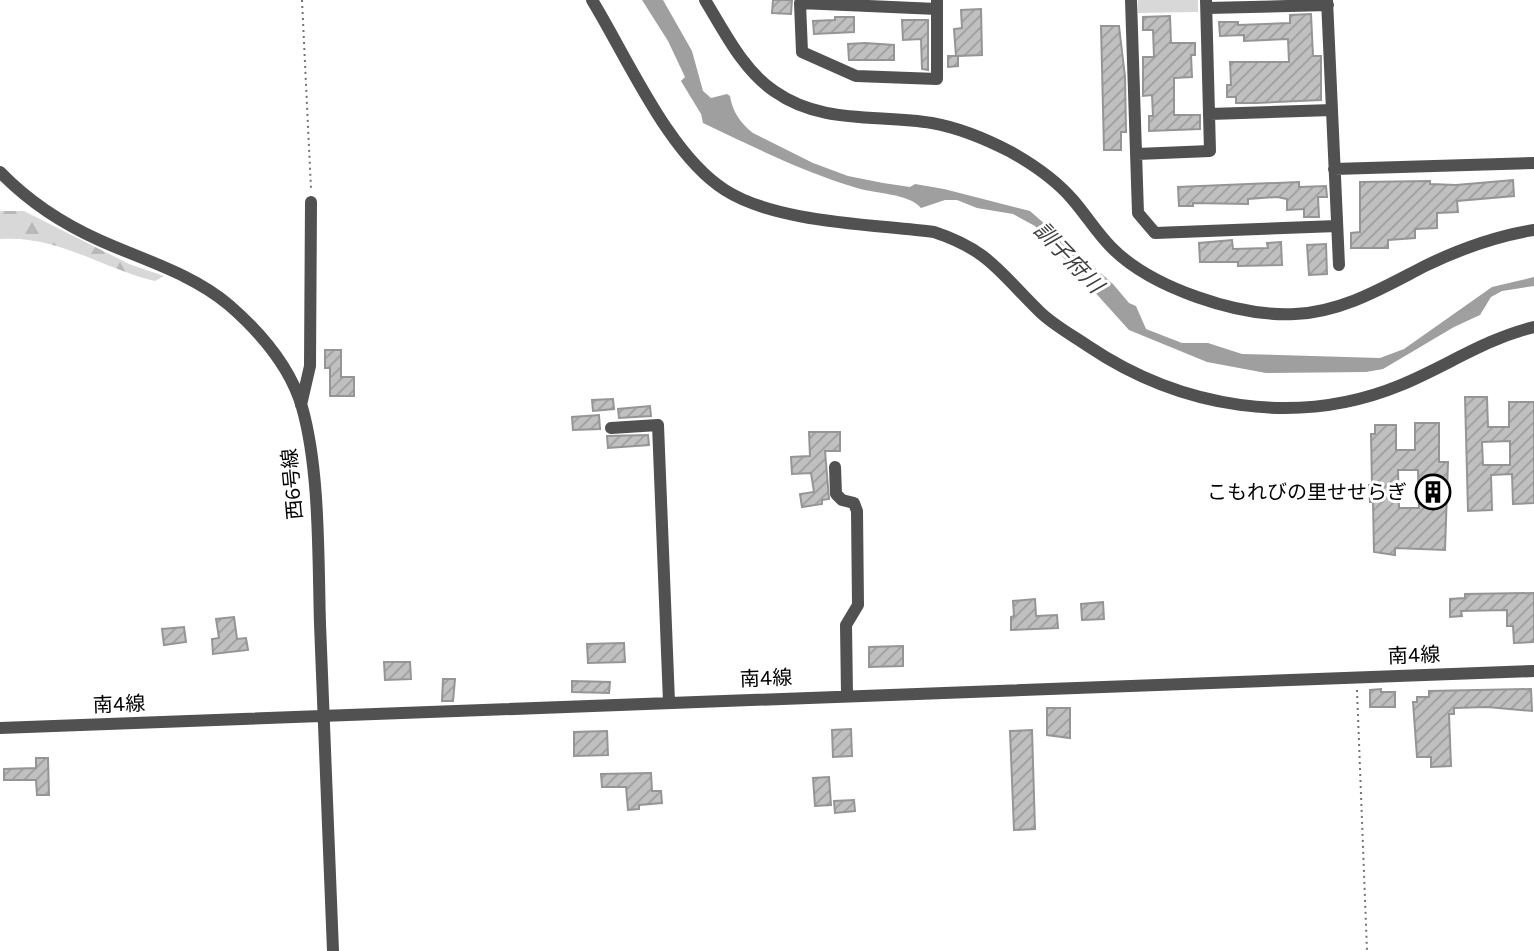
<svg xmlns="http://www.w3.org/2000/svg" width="1534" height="951" viewBox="0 0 1534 951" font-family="Figtree,'Noto Sans JP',sans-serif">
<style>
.forest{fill:url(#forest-firs)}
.park{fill:#d8d8d8}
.water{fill:#9f9f9f}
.building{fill:url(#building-hatch);stroke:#959595;stroke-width:2;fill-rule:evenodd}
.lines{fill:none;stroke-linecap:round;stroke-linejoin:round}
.path{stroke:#737373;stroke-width:2;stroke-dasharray:2 4;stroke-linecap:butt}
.minor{stroke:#515151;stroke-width:12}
.labels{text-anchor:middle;stroke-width:6;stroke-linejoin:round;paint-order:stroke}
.street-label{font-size:20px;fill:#000;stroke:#fff}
.poi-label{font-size:20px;fill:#000;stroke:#fff;text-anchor:end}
.water-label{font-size:22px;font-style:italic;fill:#404040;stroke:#fff}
</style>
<defs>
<pattern id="forest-firs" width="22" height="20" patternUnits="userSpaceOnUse" patternTransform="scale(2)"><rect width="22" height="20" fill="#d8d8d8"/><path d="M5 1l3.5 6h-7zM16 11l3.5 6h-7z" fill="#b8b8b8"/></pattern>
<pattern id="building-hatch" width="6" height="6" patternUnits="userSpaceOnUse" patternTransform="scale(2)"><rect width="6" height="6" fill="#c0c0c0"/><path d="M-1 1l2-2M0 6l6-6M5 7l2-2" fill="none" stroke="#a3a3a3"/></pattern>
</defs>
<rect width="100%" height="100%" fill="#fff"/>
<path class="forest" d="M0 211H24L129 264 164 276 155 281C100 268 59 235 0 239Z"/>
<path class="park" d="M1138 0H1198V12L1138 13Z"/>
<path class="water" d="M642 0H663L692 51 703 91 711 98 727 94 730 96C732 111 741 124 753 133L813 163 848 176 883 183 910 187 915 184 944 189 1030 211 1113 284 1129 303 1136 306 1146 329 1182 343H1208L1242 354 1380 358 1404 349 1492 287 1534 277V286L1502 291 1491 297 1480 315 1454 327 1383 369 1366 372 1266 373 1207 362 1129 330 1035 226 1013 214 977 208 957 200H945L921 208C908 193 876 194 857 188 804 172 753 147 703 123L701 114 681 81 685 77 668 41Z"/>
<path class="building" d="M773 0H792L791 14 772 13Z
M981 9 982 55 958 56V66L948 67V56H956L954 29 962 28 961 10Z
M1311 14 1313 56H1321V100L1256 103H1236V97H1227V85H1231L1230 62H1289L1288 39 1244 41V35L1220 36 1219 22H1238V25L1290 23V15Z
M1170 16 1171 43H1195V55H1191L1192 77 1174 78V115H1200V129L1149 131V116H1153L1152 95 1143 96V57H1154L1153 30H1143V17Z
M835 17H854V32L814 34 813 21 835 20Z
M902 20H928V70L922 69 921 39 903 40Z
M1101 26H1119L1125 77 1126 132H1121V150H1104Z
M865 43 894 45V60H849L848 44Z
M1513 180 1514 196 1457 201 1458 212 1437 213V228L1415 229V238L1388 240V248H1351V233L1360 232V182L1430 181V184L1456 185Z
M1299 182V187L1326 186 1327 197H1318L1319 217H1304V209L1287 210V199L1277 197 1248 199V204L1193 203V206H1179L1178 187Z
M1232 240 1233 249 1268 248 1267 243 1281 242 1282 265 1238 266V262H1200L1199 243Z
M1326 244 1327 274 1309 275 1307 245Z
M325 350H341V377H354V396H330V368H325Z
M1465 397H1487L1488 427H1509V402H1534V503L1513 504 1512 474 1491 475 1492 510 1468 511ZM1510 441V465H1483L1482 442Z
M613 399 614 409 593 411 592 400Z
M650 406 651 416 619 418 618 409Z
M599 415 600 429 573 430 572 417Z
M1415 423H1439V462H1448L1445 550 1395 548V555L1374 552 1373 502H1370L1369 485H1372L1371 434H1375V425H1396V450H1415ZM1398 470H1418L1419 508H1399Z
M809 432H840V451H825L829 499 822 500V504L802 507 800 494 814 492 811 473 792 474 791 457 810 456Z
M648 435 649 445 608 448 607 436Z
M1534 593V642L1514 643 1513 626H1507V610L1461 611 1462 616 1450 617V599L1465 598V594Z
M1035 599 1036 616 1057 615 1058 628 1011 630V617L1014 616 1013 601Z
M1103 602 1104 619 1082 620 1081 604Z
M234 617 237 639 246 638 248 650 213 654 212 639 219 638 216 619Z
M184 627 186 642 164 645 162 629Z
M624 643 625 662 588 663 587 644Z
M903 646V666L869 667V647Z
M384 662H410L411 679 385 680Z
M443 679H455L453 701H442Z
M572 681 610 682 609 693 572 692Z
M1381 689V692H1395V707H1370V690Z
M1531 689 1532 711 1487 707 1454 708V714H1449L1451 766 1431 767V757H1417L1413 702H1417V697H1429V691Z
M1047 708H1070V738L1047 735Z
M851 729 852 756 833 757 832 730Z
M1032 730 1035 829 1014 830 1010 731Z
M607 731 608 755 574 756V732Z
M36 758H48L49 795H37L36 780H4V769L36 768Z
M651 773 652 791H661L662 803 639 805V809L628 810 626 787H602L601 774Z
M829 777 831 805 815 806 813 778Z
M854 800 855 811 835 813 834 801Z"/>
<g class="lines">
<path class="path" d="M302 0 311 189
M1357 690 1367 951"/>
<path class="minor" d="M592 0C627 57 669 155 725 190 776 223 873 224 934 232 989 250 1000 273 1039 311 1053 325 1072 335 1088 346 1180 408 1297 428 1401 385 1447 366 1485 339 1534 327
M705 0C724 31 743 70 774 91 822 125 877 114 932 123 960 128 986 139 1011 152 1034 165 1056 180 1073 200 1086 215 1097 233 1111 247 1151 288 1239 317 1295 314 1343 312 1384 287 1425 266 1460 249 1496 236 1534 230
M937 0V79L856 76 802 52 800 3 937 9
M1131 0 1138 213 1155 233 1337 226
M1327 0 1339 265
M1207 8 1328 5
M1210 114 1332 110
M1137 154 1210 151 1206 0
M1334 169 1534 163
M0 172C29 202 61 223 99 240 143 260 191 273 229 305 260 332 290 366 302 407 320 470 318 558 320 624 324 733 329 842 333 951
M301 405 310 366 311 202
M611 428 658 425 669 702
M835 467 836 494 842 500 854 503 857 511 858 605 846 625 847 695
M0 728 1534 671"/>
</g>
<defs>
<g id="building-ring" transform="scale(1.8)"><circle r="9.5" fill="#fff" stroke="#000" stroke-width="1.5"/><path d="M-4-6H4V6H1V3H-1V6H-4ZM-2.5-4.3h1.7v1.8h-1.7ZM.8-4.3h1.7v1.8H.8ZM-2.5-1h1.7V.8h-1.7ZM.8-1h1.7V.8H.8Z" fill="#000"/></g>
</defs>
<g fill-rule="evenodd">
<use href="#building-ring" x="1433" y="492"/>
</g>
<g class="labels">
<g class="street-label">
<text transform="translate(292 484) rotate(-95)" y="7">西6号線</text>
<text transform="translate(1414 655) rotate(-2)" y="7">南4線</text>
<text transform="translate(766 678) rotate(-2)" y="7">南4線</text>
<text transform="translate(119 704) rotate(-2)" y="7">南4線</text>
</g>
<g class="poi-label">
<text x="1407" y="499">こもれびの里せせらぎ</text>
</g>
<g class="water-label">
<text transform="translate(1069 257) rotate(46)" y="8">訓子府川</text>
</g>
</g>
</svg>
